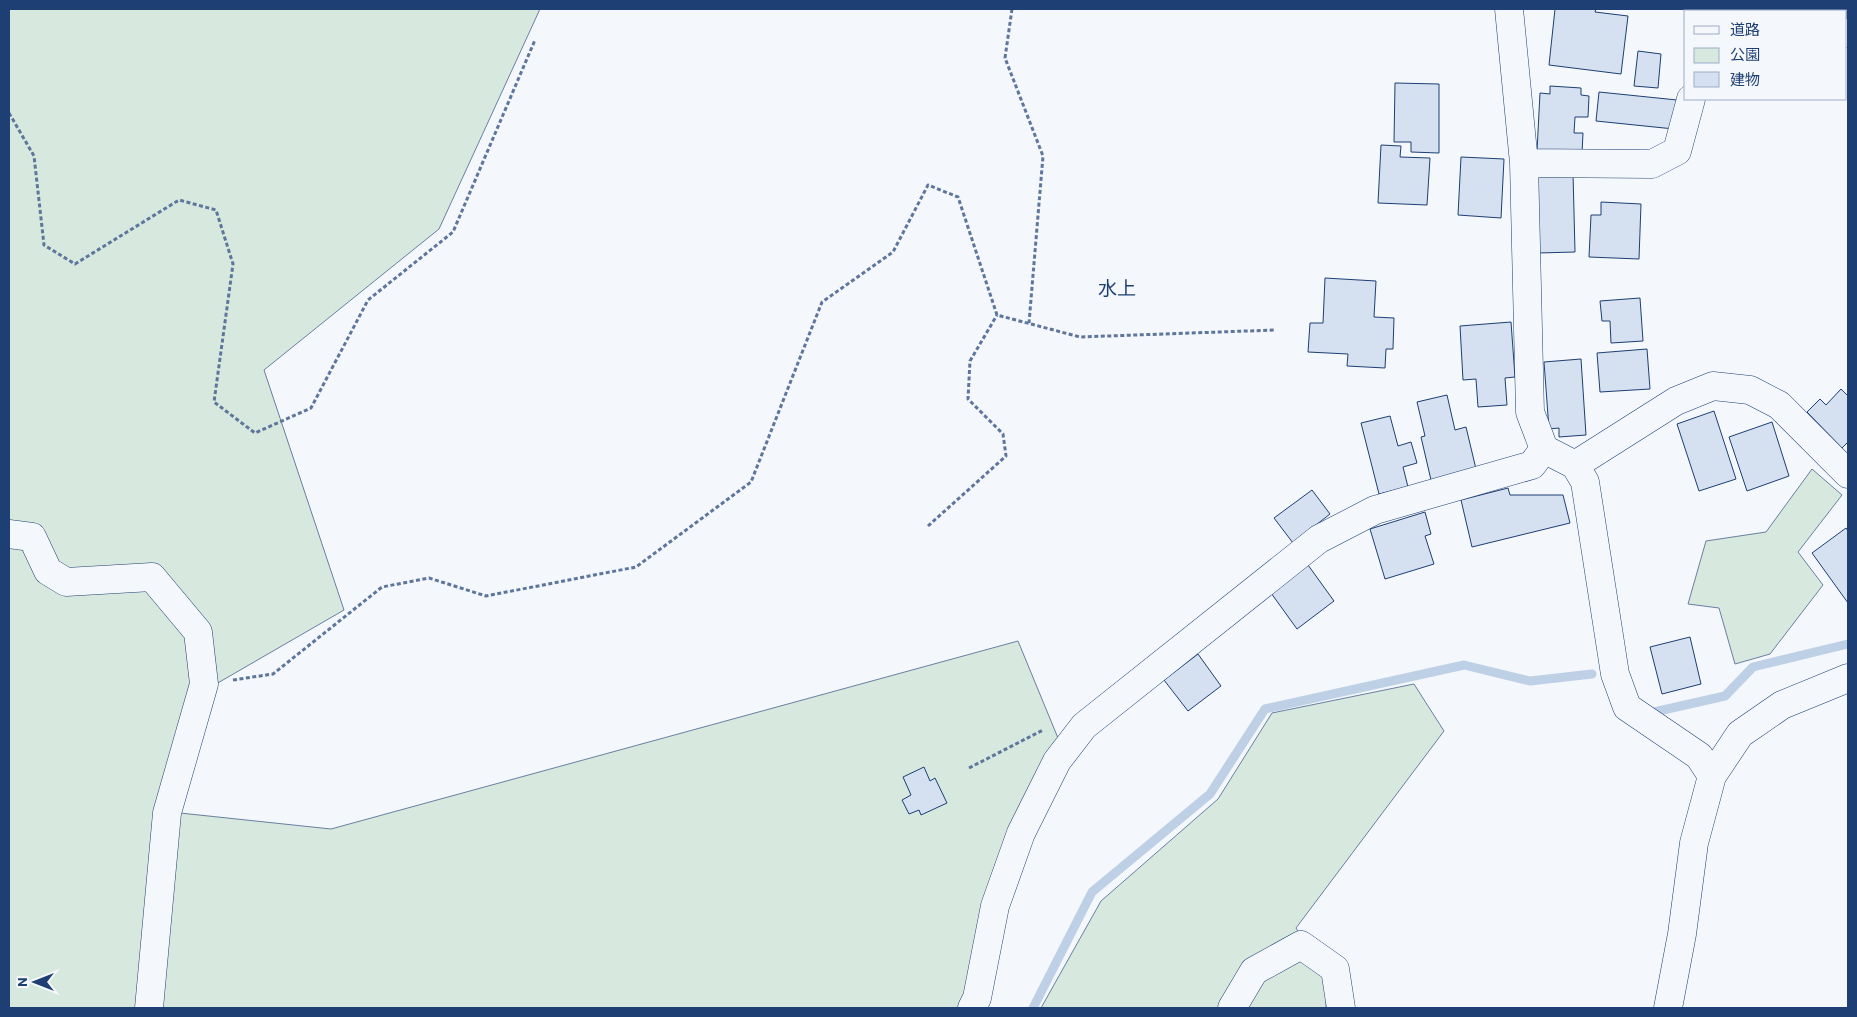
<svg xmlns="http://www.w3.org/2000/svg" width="1857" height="1017" viewBox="0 0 1857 1017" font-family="Barlow,'Noto Sans JP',sans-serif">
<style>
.green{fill:#d7e8df;stroke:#687fa3}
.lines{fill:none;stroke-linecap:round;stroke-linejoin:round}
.stream{stroke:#bed0e5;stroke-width:9}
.building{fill:#d5e0f0;stroke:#1d3f73}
.minor-casing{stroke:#1d3f73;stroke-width:29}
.path{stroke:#5e769c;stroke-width:3;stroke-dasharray:4 2.5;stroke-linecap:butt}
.minor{stroke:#f4f7fb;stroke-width:28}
.labels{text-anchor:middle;stroke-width:4;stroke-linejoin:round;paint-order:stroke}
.neighbourhood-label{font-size:19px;fill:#1d3f73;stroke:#f4f7fb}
</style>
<rect width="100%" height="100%" fill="#f4f7fb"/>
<path class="green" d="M9 9H540L439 229 264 370 344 610 216 684 180 813 331 829 1018 641 1058 738 963 1008H9Z
M1812 469 1842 495 1798 552 1823 585 1770 654 1735 664 1719 608 1688 604 1706 541 1766 532Z
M1414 684 1444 731 1296 928 1327 974 1326 1008H1041L1101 901 1218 799 1272 713Z"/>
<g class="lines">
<path class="stream" d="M1654 712 1725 696 1753 667 1848 644
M1033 1008 1092 892 1210 794 1265 709 1464 665 1530 681 1592 674"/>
</g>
<path class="building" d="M1555 9H1596L1595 12 1628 16 1621 74 1549 65Z
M1709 9H1774L1775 11H1709Z
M1802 9H1848V24H1846V11H1803Z
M1638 51 1661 54 1658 88 1634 86Z
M1395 83 1439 84V153L1411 152V142H1394Z
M1550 86 1581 88V95L1589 96 1588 117H1575L1574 133H1583L1582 153 1537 151 1540 93 1550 94Z
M1599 92 1677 100 1674 129 1596 121Z
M1381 145 1401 146 1400 157 1430 158 1427 205 1378 203Z
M1461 157 1504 159 1501 218 1458 215Z
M1573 173 1575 252 1538 253 1537 174Z
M1601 202 1641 204 1639 259 1589 257 1591 215H1601Z
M1325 278 1376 281 1374 317 1394 318 1393 349H1386L1385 368 1347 366 1348 354 1308 352 1310 323H1323Z
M1640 298 1643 341 1611 343 1610 321H1602L1600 301Z
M1511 322 1515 377 1505 378 1507 405 1478 407 1476 379 1463 380 1460 326Z
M1647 349 1650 389 1600 392 1597 353Z
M1581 359 1586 435 1559 437V428L1549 429 1544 362Z
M1841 389 1848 396V442L1842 448 1807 412 1820 399 1826 405Z
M1447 395 1455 430 1466 427 1476 469 1431 480 1421 437 1425 436 1417 402Z
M1714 411 1736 479 1699 491 1677 424Z
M1390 416 1398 446 1411 442 1417 463 1403 467 1408 487 1379 494 1361 423Z
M1772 422 1789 476 1747 491 1729 437Z
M1508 488 1510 495H1563L1570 523 1472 547 1461 500Z
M1312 490 1330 514 1293 543 1274 518Z
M1425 512 1431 534 1425 536 1434 564 1385 579 1370 529Z
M1846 528 1848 531V603L1812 553Z
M1308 565 1334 601 1297 629 1271 593Z
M1690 637 1701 684 1662 694 1650 647Z
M1198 654 1221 686 1188 711 1164 680Z
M924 767 930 781 935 778 947 803 921 815 919 810 909 814 902 800 911 795 903 777Z"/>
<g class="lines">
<g class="minor-casing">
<path id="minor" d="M1509 9 1524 163 1530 412 1544 449 1575 465 1585 482 1615 674 1627 707 1699 756 1712 776
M1846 33H1848
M1524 163 1652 164 1677 151 1691 99
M1575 465 1676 401 1713 386 1750 390 1779 405 1848 474
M9 534 32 537 48 571 66 582 152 577 198 632 204 684 167 813 149 1008
M972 1008 977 998 995 906 1021 833 1057 761 1084 726 1319 539 1375 510 1532 465 1544 449
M1232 1008 1254 971 1301 945 1335 969 1341 1008
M1668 1008 1682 934 1694 843 1712 776 1740 734 1782 705 1848 678"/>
</g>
<path class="path" d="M1012 9 1005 58 1043 156 1029 323
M9 113 34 156 44 245 75 264 179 200 216 210 233 264 214 402 255 433 311 408 368 300 453 232 535 40
M928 526 1006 456 1003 434 968 399 970 361 997 315
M233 680 273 674 382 587 429 578 486 596 636 567 751 482 822 302 893 252 928 185 958 197 997 315 1080 337 1275 330
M969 768 1043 730"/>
<use href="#minor" class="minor"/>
</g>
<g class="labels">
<g class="neighbourhood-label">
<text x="1117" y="295">水上</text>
</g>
</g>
<rect width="1857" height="1017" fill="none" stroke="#1d3f73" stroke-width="20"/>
<rect x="1684" y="10" width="162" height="90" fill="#f4f7fb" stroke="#9eadc5"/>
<rect x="1694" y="26" width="25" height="8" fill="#f4f7fb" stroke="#9eadc5"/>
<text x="1730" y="35" font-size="15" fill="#1d3f73">道路</text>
<rect x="1694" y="48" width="25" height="15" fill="#d7e8df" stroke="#9eadc5"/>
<text x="1730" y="60" font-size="15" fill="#1d3f73">公園</text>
<rect x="1694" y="72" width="25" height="15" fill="#d5e0f0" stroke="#9eadc5"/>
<text x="1730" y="85" font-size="15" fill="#1d3f73">建物</text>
<g transform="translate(35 982) rotate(270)" stroke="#f4f7fb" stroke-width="4" paint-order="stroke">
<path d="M0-4L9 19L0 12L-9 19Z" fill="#1d3f73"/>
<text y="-8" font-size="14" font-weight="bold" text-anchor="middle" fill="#1d3f73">N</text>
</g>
</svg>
